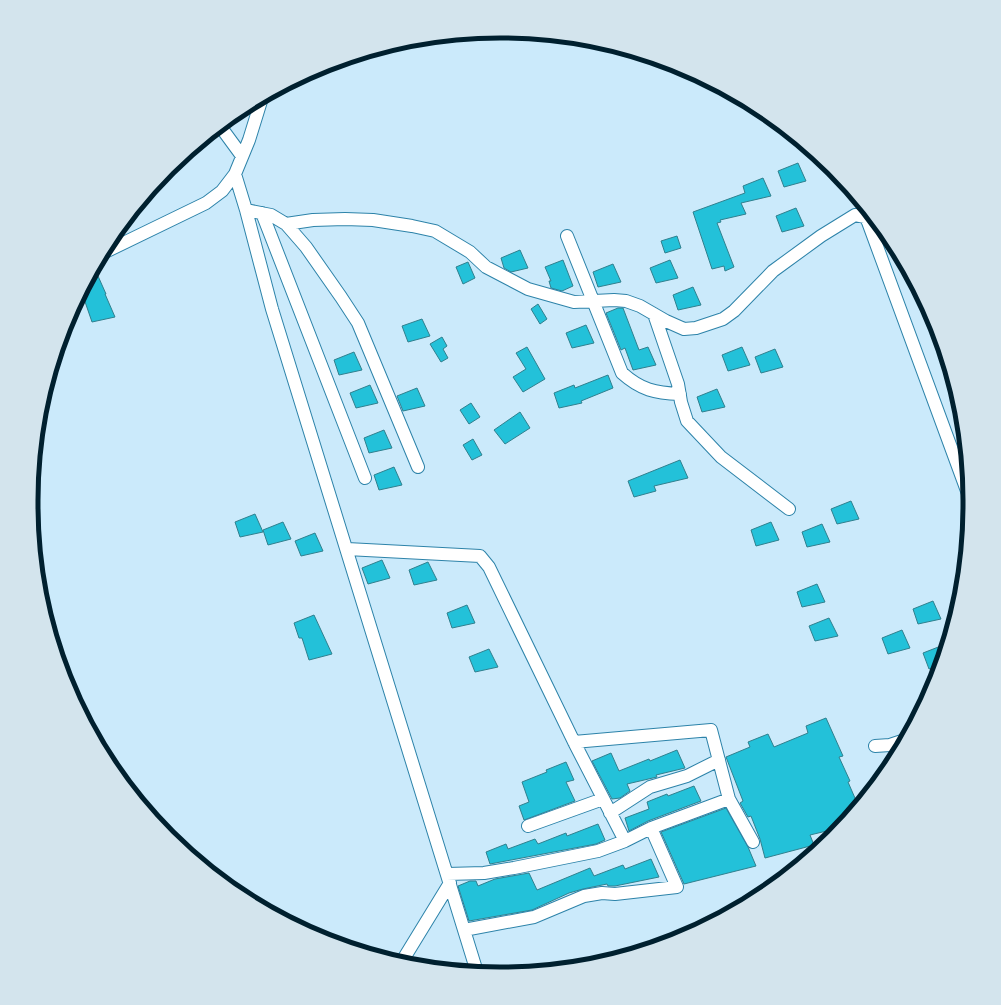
<svg xmlns="http://www.w3.org/2000/svg" width="1001" height="1005" viewBox="0 0 1001 1005" font-family="'Nunito Sans',sans-serif">
<style>
.building{fill:#23c1d9;stroke:#30808e}
.lines{fill:none;stroke-linecap:round;stroke-linejoin:round}
.minor-casing{stroke:#2d83a9;stroke-width:14}
.minor{stroke:#fff;stroke-width:12}
.rim{fill:none;stroke:#00202f;stroke-width:5}
</style>
<rect width="100%" height="100%" fill="#cbeafb"/>
<path class="building" d="M798 163 806 181 784 187 778 171Z
M763 178 771 196 741 203 746 214 720 220 721 222 717 223 734 267 725 271 724 266 712 269 693 212 745 193 743 186Z
M796 208 804 226 782 232 776 216Z
M677 236 681 248 665 253 661 241Z
M520 250 528 268 511 272 504 268 501 258Z
M563 260 573 286 562 291 551 288 549 281H551L545 267Z
M670 260 678 278 656 283 650 268Z
M468 262 475 278 463 284 456 267Z
M613 264 621 282 598 287 593 272Z
M98 276 106 294H105L115 317 92 322 82 293 89 280Z
M693 287 701 305 678 310 673 295Z
M538 304 547 319 540 324 531 309Z
M618 308H623L639 350 648 347 656 365 633 370 625 348 621 350 606 313Z
M422 319 430 336 408 342 402 326Z
M586 325 594 343 572 348 566 333Z
M442 337 447 346 443 349 448 358 441 362 430 344Z
M527 347 545 379 523 392 513 377 526 369 516 353Z
M742 347 750 365 728 371 722 355Z
M775 349 783 367 761 373 755 357Z
M354 352 362 370 339 375 334 360Z
M608 375 613 388 581 401 582 403 559 408 554 393 574 385 575 388Z
M370 385 378 403 356 408 350 393Z
M417 388 425 406 403 411 397 396Z
M717 389 725 407 702 412 697 397Z
M471 403 480 417 469 424 460 410Z
M520 412 530 428 505 444 494 430Z
M384 430 392 448 369 453 364 438Z
M473 439 482 455 472 460 463 445Z
M680 460 688 478 654 486 656 491 634 497 628 481Z
M394 467 402 485 379 490 374 475Z
M851 501 859 519 837 524 831 509Z
M255 514 263 532 240 537 235 522Z
M283 522 291 539 268 545 263 530Z
M771 522 779 540 756 546 751 530Z
M822 524 830 542 807 547 802 532Z
M315 533 323 551 301 556 295 541Z
M382 560 390 578 368 584 362 568Z
M428 562 437 580 414 585 409 570Z
M817 584 825 602 802 607 797 592Z
M933 601 941 619 918 624 913 609Z
M467 605 475 623 452 628 447 613Z
M314 615 332 654 309 660 302 638H299L294 623Z
M829 618 838 636 815 641 809 626Z
M902 630 910 648 888 654 882 638Z
M946 644 940 666 929 669 923 653Z
M489 649 498 667 475 672 469 657Z
M826 718 843 756 839 757 850 781 848 782 858 805 839 828 810 835 814 845 765 858 760 839 751 816 748 817 740 803 743 801 726 757 750 747 748 742 768 734 774 747 808 733 806 726Z
M677 750 685 768 656 775 657 777 627 784 630 791 620 798 612 799 592 761 611 753 619 771 649 759 650 761Z
M566 762 574 780 566 782 575 801 524 820 519 806 529 802 522 782 547 772 546 770Z
M694 786 701 801 648 821 629 831 625 818 649 809 647 802 667 794 668 796Z
M726 808 748 847 756 866 684 884 661 832Z
M598 824 605 840 596 844 490 864 486 852 506 844 508 849 535 839 538 844 566 833 567 836Z
M651 859 659 877 615 886H608L607 884 583 889 569 893 532 910 469 921 458 886 470 881H476L478 886 495 879 529 873 537 890 590 868 594 876 623 865 625 869Z"/>
<g class="lines">
<g class="minor-casing">
<path id="minor" d="M220 126 242 156
M235 174 246 210 272 309 477 972
M246 210 271 215 286 224 306 247 341 297 358 323 418 467
M262 213 365 478
M286 224 313 220 345 219 373 220 412 226 435 231 470 252 486 267 528 289 574 302 614 300 626 301 640 306 666 321 684 329 696 328 723 319 734 311 773 271 821 236 855 215 865 217 868 222 970 499
M567 236 622 373C641 390 655 393 680 394
M103 253 206 203 222 191 235 174 249 140 262 98
M654 314 678 384 681 402 687 421 721 457 789 509
M347 549 480 556 489 567 574 742 625 841
M574 742 711 730 729 799 753 842
M875 746 890 745 905 740
M610 813 650 787 687 776 719 760
M528 826 603 799
M447 874 484 873 514 868 598 851 625 841 651 828 729 799
M464 930 534 917 584 896 602 893 615 894 677 887 651 828
M401 963 450 883"/>
</g>
<use href="#minor" class="minor"/>
</g>
<path d="M0 0H1001V1005H0ZM500 38H501A462 462 0 0 1 963 500V505A462 462 0 0 1 501 967H500A462 462 0 0 1 38 505V500A462 462 0 0 1 500 38Z" fill="#d3e4ed" fill-rule="evenodd"/>
<path class="rim" d="M500 38H501A462 462 0 0 1 963 500V505A462 462 0 0 1 501 967H500A462 462 0 0 1 38 505V500A462 462 0 0 1 500 38Z"/>
</svg>
